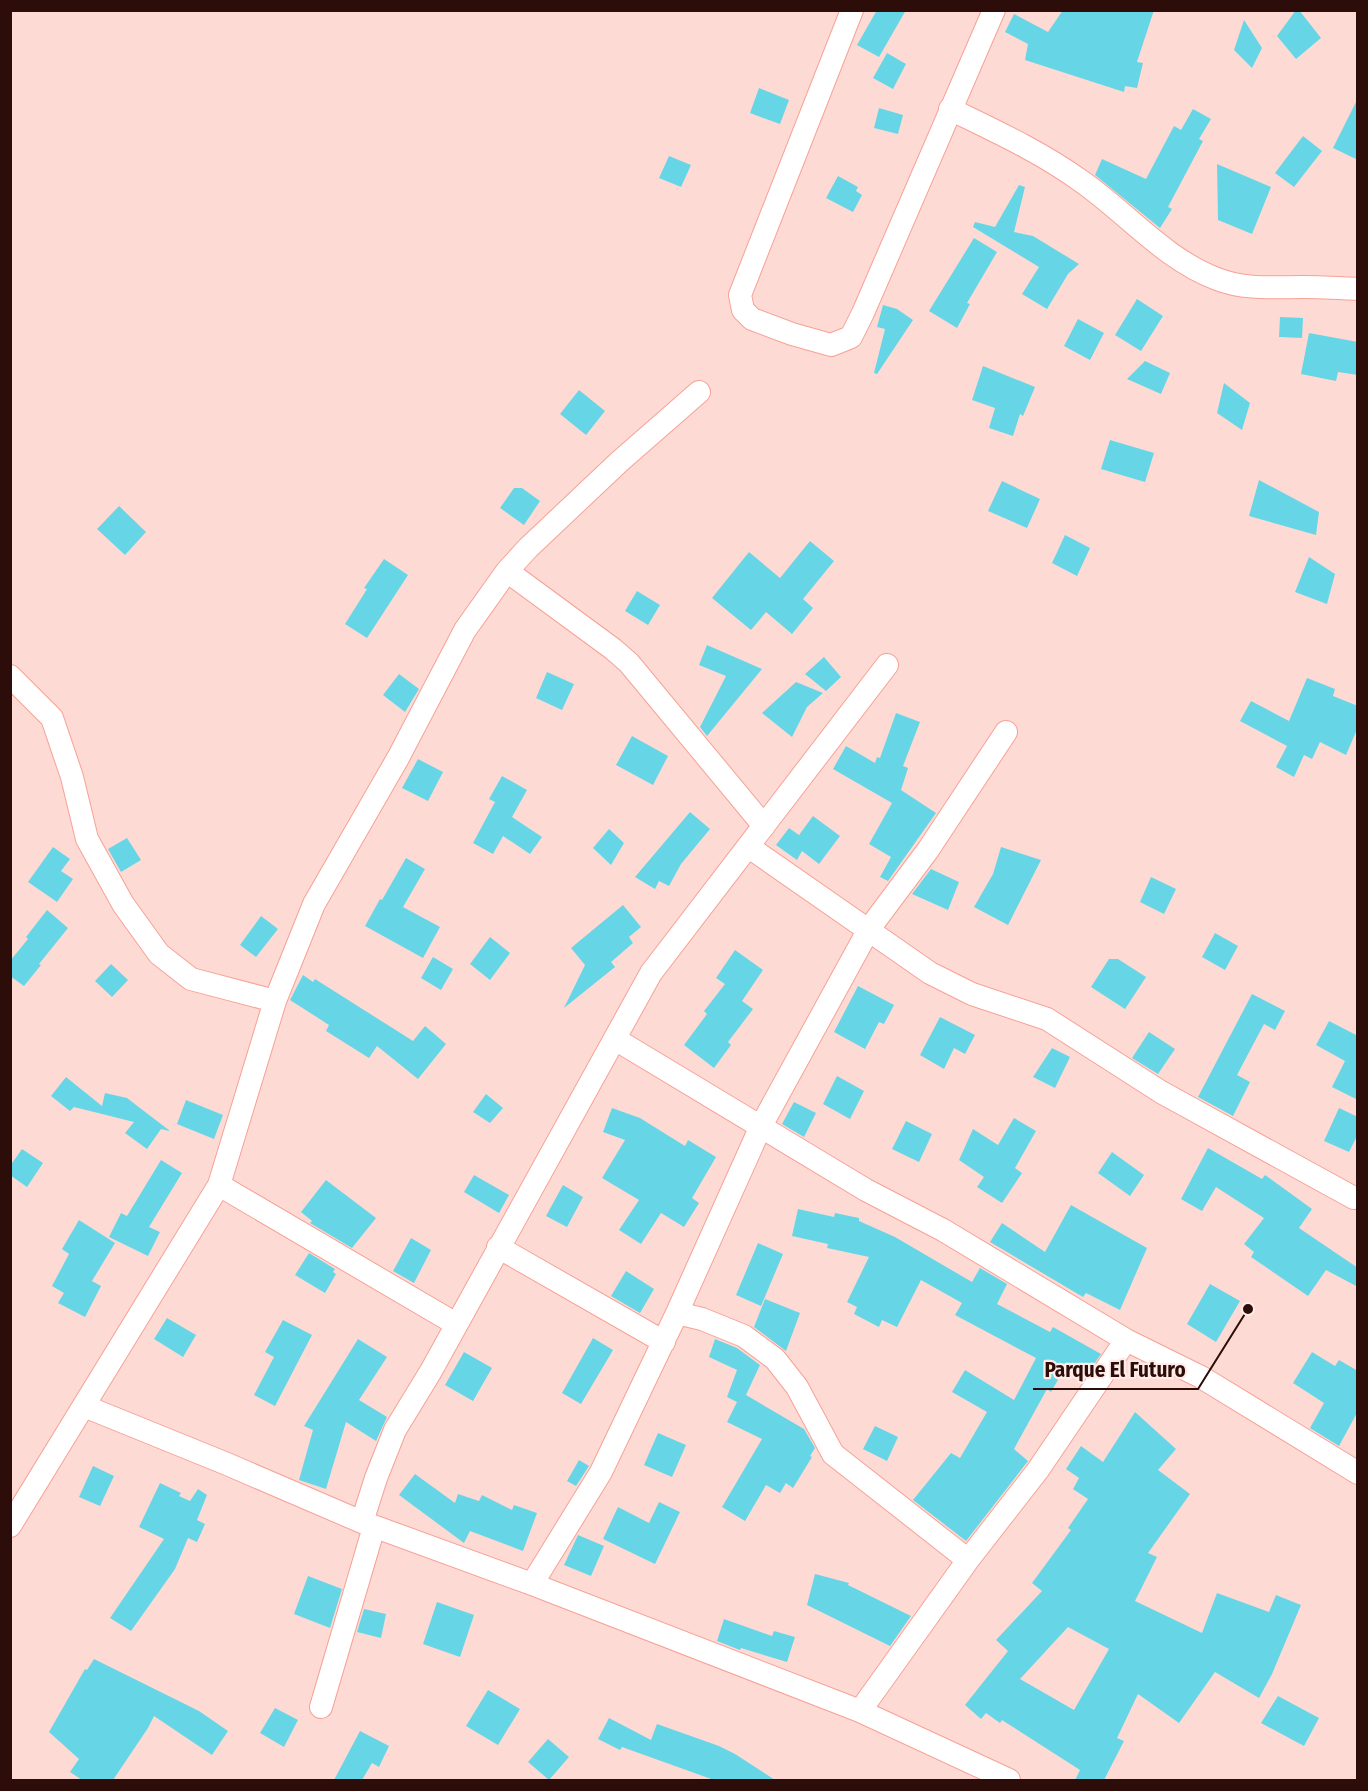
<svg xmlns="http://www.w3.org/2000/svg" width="1368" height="1791" viewBox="0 0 1368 1791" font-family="'Fira Sans Condensed',sans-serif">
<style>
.building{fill:#66d6e7;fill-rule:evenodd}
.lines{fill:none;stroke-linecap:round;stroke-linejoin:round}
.minor-casing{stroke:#f7a195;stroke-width:24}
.minor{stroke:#fff;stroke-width:22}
.leader{fill:none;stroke:#2c0d09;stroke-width:2}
.callout-dot{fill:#2c0d09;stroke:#ffece9;stroke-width:2}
.callout-label{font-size:21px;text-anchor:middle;font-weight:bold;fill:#2c0d09;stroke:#ffece9;stroke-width:4.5;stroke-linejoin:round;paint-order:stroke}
</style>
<rect width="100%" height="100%" fill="#fedad4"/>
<path class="building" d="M877 10H906L879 57 857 45Z
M1063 10H1154L1137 62 1143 63 1137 88 1125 86 1124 92 1025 60 1028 44 1005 32 1014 14 1048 32Z
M1296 10H1299L1321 38 1296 59 1277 36Z
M1244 20 1262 48 1252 68 1234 50Z
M887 53 906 64 893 89 873 78Z
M759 88 789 100 780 124 750 113Z
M1358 98V160L1333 148Z
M879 108 903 115 898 134 874 128Z
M1193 109 1211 119 1199 139 1203 141 1168 207 1172 209 1160 228 1095 175 1102 159 1146 179 1174 126 1181 130Z
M1303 136 1322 151 1294 187 1275 173Z
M669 156 691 165 681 187 659 178Z
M1217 164 1271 187 1252 234 1218 220Z
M838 176 858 187 856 191 862 195 853 212 826 198Z
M1019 185 1025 187 1014 232 1033 236 1079 264 1068 274 1047 309 1022 294 1039 267 973 227 975 222 995 227Z
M974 238 997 252 967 303 970 304 957 328 929 311Z
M1137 299 1163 316 1141 351 1115 335Z
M883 305 897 309 913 320 877 374 874 373 885 329 877 327Z
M1280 317 1303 318 1302 338 1279 337Z
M1078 319 1104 333 1090 360 1064 346Z
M1309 333 1358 342V375L1338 372 1336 381 1301 374Z
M1145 361 1170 373 1161 394 1127 379Z
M983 366 1035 387 1023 416 1020 414 1013 436 989 428 995 408 972 400Z
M1224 383 1250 403 1242 430 1217 413Z
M579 390 605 411 586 435 560 414Z
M1110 440 1154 453 1145 482 1101 469Z
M1259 480 1319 512 1316 535 1249 516Z
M1002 481 1040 499 1027 528 988 511Z
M514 488H522L540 501 524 525 500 508Z
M119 506 146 532 125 555 97 529Z
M1065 535 1090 548 1077 576 1052 563Z
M810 541 834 561 803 599 813 608 792 634 766 612 751 630 712 598 749 552 780 578Z
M1309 557 1335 574 1327 604 1295 592Z
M384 559 408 575 367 638 345 624 367 589 364 588Z
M637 591 660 605 648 625 625 611Z
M707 645 762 669 707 736 700 727 726 676 699 665Z
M824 657 841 677 826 691 805 674Z
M547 672 574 684 562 710 536 698Z
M399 674 419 689 405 712 383 695Z
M1307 678 1335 689 1333 696 1358 706V727L1346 755 1320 742 1312 759 1304 755 1294 777 1276 767 1287 746 1240 721 1251 701 1289 721Z
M796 682 823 693 807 707 792 737 762 713Z
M896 713 920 722 903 766 908 768 901 790 936 813 888 881 880 877 891 857 869 844 892 803 833 769 846 746 875 763 877 757 880 758Z
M632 736 668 756 653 785 616 765Z
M418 759 443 772 428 801 402 788Z
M502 776 527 790 512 817 542 837 530 854 503 836 493 854 473 843 495 802 489 799Z
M690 812 710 829 681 864 669 886 659 881 655 889 635 877Z
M813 816 840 836 819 864 802 851 797 860 776 845 789 828 799 835Z
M609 829 624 843 611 865 593 848Z
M127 838 141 860 121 872 108 849Z
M53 847 70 859 61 871 73 879 57 902 28 882Z
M1001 847 1041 860 1008 925 974 907 993 874Z
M406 858 425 869 403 907 440 927 423 958 365 926 380 899 382 900Z
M931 869 959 882 948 910 912 894Z
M1151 877 1176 889 1164 914 1140 902Z
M623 905 641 927 629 937 633 943 611 962 615 967 564 1008 585 965 571 948Z
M47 910 68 928 39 964 41 965 24 986 10 976V961L28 939 26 937Z
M261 916 278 929 256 957 240 945Z
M1215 933 1238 946 1225 970 1202 957Z
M490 937 510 953 490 980 470 964Z
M735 950 763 970 742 1001 753 1009 728 1042 731 1045 714 1068 684 1045 707 1014 704 1011 725 984 716 978Z
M433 957 453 969 441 990 421 978Z
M1109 959H1118L1146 977 1125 1009 1091 987Z
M111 964 128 980 112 997 95 981Z
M303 975 313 982 315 979 413 1041 425 1026 446 1044 418 1079 377 1046 369 1058 326 1031 329 1025 290 1000Z
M858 986 894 1005 884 1024 879 1022 865 1049 834 1032Z
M1252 994 1285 1011 1275 1030 1264 1024 1237 1075 1250 1082 1233 1116 1198 1097Z
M940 1017 975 1035 965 1054 954 1048 944 1069 920 1055Z
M1329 1021 1358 1036V1100L1332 1087 1345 1061 1316 1045Z
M1149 1032 1175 1049 1158 1074 1132 1058Z
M1052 1048 1070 1057 1055 1088 1033 1077Z
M837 1076 864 1091 850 1119 823 1104Z
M66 1077 102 1106 105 1093 127 1098 170 1131 161 1129 147 1149 125 1133 134 1122 74 1107 70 1111 51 1096Z
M486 1094 503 1108 490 1123 473 1112Z
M186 1100 223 1115 214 1139 177 1124Z
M794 1102 816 1113 804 1137 782 1124Z
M612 1108 640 1118 685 1146 688 1140 716 1157 692 1198 699 1203 684 1227 661 1213 641 1244 619 1230 639 1200 602 1178 625 1140 603 1132Z
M1339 1108 1358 1117V1134L1349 1152 1324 1141Z
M1014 1118 1036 1131 1015 1168 1022 1173 1002 1203 977 1187 984 1177 959 1160 973 1129 998 1145Z
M906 1121 932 1134 919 1162 892 1149Z
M1208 1148 1262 1179 1265 1175 1312 1209 1299 1228 1358 1268V1287L1326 1270 1308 1296 1251 1257 1254 1252 1244 1244 1264 1218 1216 1187 1202 1211 1181 1199Z
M22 1149 43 1163 27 1187 10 1175V1166Z
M1112 1152 1144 1175 1130 1196 1098 1173Z
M161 1160 182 1173 149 1227 160 1232 148 1256 109 1237 121 1213 127 1216Z
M474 1175 509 1195 499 1213 464 1192Z
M326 1180 376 1218 352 1248 310 1223 312 1221 301 1212Z
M563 1185 583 1197 567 1227 546 1216Z
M1071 1205 1147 1248 1120 1310 1086 1293 1083 1297 990 1242 1002 1223 1045 1252Z
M798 1209 834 1217 835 1213 859 1218V1221L895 1237 972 1282 980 1268 1007 1284 997 1304 1050 1332 1053 1327 1101 1354 1082 1381 1063 1371 1051 1392 1047 1389 1014 1449 1028 1461 966 1541 913 1500 951 1453 960 1458 987 1412 952 1392 965 1370 1014 1400 1036 1358 955 1315 962 1303 921 1280 897 1327 882 1320 879 1327 854 1314 857 1307 847 1302 869 1257 827 1248 828 1244 792 1236Z
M79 1220 115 1243 92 1281 101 1286 85 1317 58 1303 64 1293 52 1286 69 1254 62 1249Z
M411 1238 431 1250 414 1283 393 1271Z
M758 1243 783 1254 761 1306 736 1295Z
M309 1253 335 1269 333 1272 336 1274 325 1293 295 1275Z
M626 1271 654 1289 640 1313 611 1296Z
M1210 1284 1240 1301 1216 1342 1187 1324Z
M765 1299 800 1313 786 1351 754 1327Z
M167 1318 196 1335 183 1357 154 1339Z
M283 1320 312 1335 275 1406 254 1395 274 1357 265 1352Z
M593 1338 613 1350 581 1404 562 1393Z
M358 1339 387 1357 359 1400 387 1417 376 1441 346 1422 326 1489 299 1480 313 1430 304 1426Z
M715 1339 737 1348 760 1365 746 1395 804 1429 815 1448 810 1456 812 1457 793 1488 786 1483 780 1493 766 1485 745 1521 722 1507 762 1439 727 1422 737 1402 727 1397 737 1370 709 1357Z
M464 1352 492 1368 473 1401 445 1385Z
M1312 1352 1335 1366 1339 1360 1358 1371V1411L1339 1446 1310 1428 1324 1403 1293 1383Z
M1135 1412 1176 1449 1158 1470 1190 1494 1148 1553 1157 1557 1135 1601 1202 1633 1217 1593 1269 1612 1276 1595 1301 1605 1272 1674 1259 1698 1215 1672 1179 1723 1138 1694 1117 1738 1124 1741 1104 1780H1075L1080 1770 1002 1720 1000 1723 986 1713 981 1719 965 1705 1008 1651 996 1640 1042 1591 1032 1583 1071 1530 1068 1528 1088 1499 1073 1489 1079 1478 1066 1469 1081 1446 1103 1462ZM1068 1627 1109 1649 1074 1710 1020 1679Z
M875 1426 898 1437 887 1461 863 1449Z
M658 1433 686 1445 672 1477 644 1465Z
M579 1460 589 1466 576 1486 567 1481Z
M93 1466 114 1476 100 1506 79 1497Z
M415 1474 455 1503 458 1494 479 1501 482 1495 512 1510 514 1505 537 1513 523 1551 470 1531 464 1543 399 1495Z
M160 1483 181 1493 179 1496 190 1501 198 1489 207 1495 197 1520 205 1524 197 1542 188 1538 175 1569 131 1631 110 1618 164 1539 139 1527Z
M659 1502 680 1512 655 1564 603 1539 618 1507 649 1523Z
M578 1535 604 1546 591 1576 564 1565Z
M815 1574 849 1583 848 1585 911 1616 890 1646 807 1605Z
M308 1576 342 1589 330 1628 294 1614Z
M437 1602 474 1615 460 1657 423 1644Z
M364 1609 386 1614 381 1638 357 1632Z
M724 1619 772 1636 774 1631 795 1637 787 1662 741 1648 740 1650 717 1641Z
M94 1659 199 1711 228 1731 212 1755 154 1716 148 1728 113 1780H82L70 1772 79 1759 49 1732 85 1669 87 1670Z
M488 1690 520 1709 498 1745 466 1726Z
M1278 1696 1319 1718 1304 1746 1261 1723Z
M275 1708 298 1720 284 1747 260 1733Z
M609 1718 651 1740 657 1724 719 1746 735 1754 775 1780H714L622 1747 620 1750 598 1739Z
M360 1731 389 1746 379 1767 372 1763 362 1780H334Z
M548 1739 569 1757 549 1780 528 1762Z"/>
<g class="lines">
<g class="minor-casing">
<path id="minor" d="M852 10 740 295 743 310 752 319 792 334 831 345 851 337 863 313 994 10
M950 109C995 131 1041 152 1081 181 1127 213 1164 259 1217 279 1245 290 1274 287 1303 287 1321 287 1339 288 1358 289
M507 571 613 649 629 663 764 826
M10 676 52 718 72 777 87 839 123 904 159 954 191 979 275 1001
M749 847 930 973 972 994 1047 1019 1161 1092 1354 1198
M615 1039 866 1190 943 1230 1126 1340 1201 1377 1358 1473
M219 1185 456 1324
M498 1247 664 1342
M677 1313 702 1319 744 1336 775 1359 797 1387 833 1454 968 1560
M84 1406 227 1464 362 1522 532 1584 860 1711 1009 1780
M362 1522 376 1478 395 1430 431 1371 651 973 887 665
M10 1526 219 1185 275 1001 314 904 398 758 465 630 507 571 528 548 619 462 699 392
M532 1584 601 1472 677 1313 761 1126 869 929 928 850 1006 732
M321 1707 374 1527
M860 1711 968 1560 1038 1470 1126 1340"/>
</g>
<use href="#minor" class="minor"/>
</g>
<path class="leader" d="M1248 1309L1198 1389H1033"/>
<circle class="callout-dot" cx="1248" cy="1309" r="6"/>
<g class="callout-label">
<text x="1115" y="1377">Parque El Futuro</text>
</g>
<rect width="1368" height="1791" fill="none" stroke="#2c0d09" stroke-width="24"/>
</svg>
